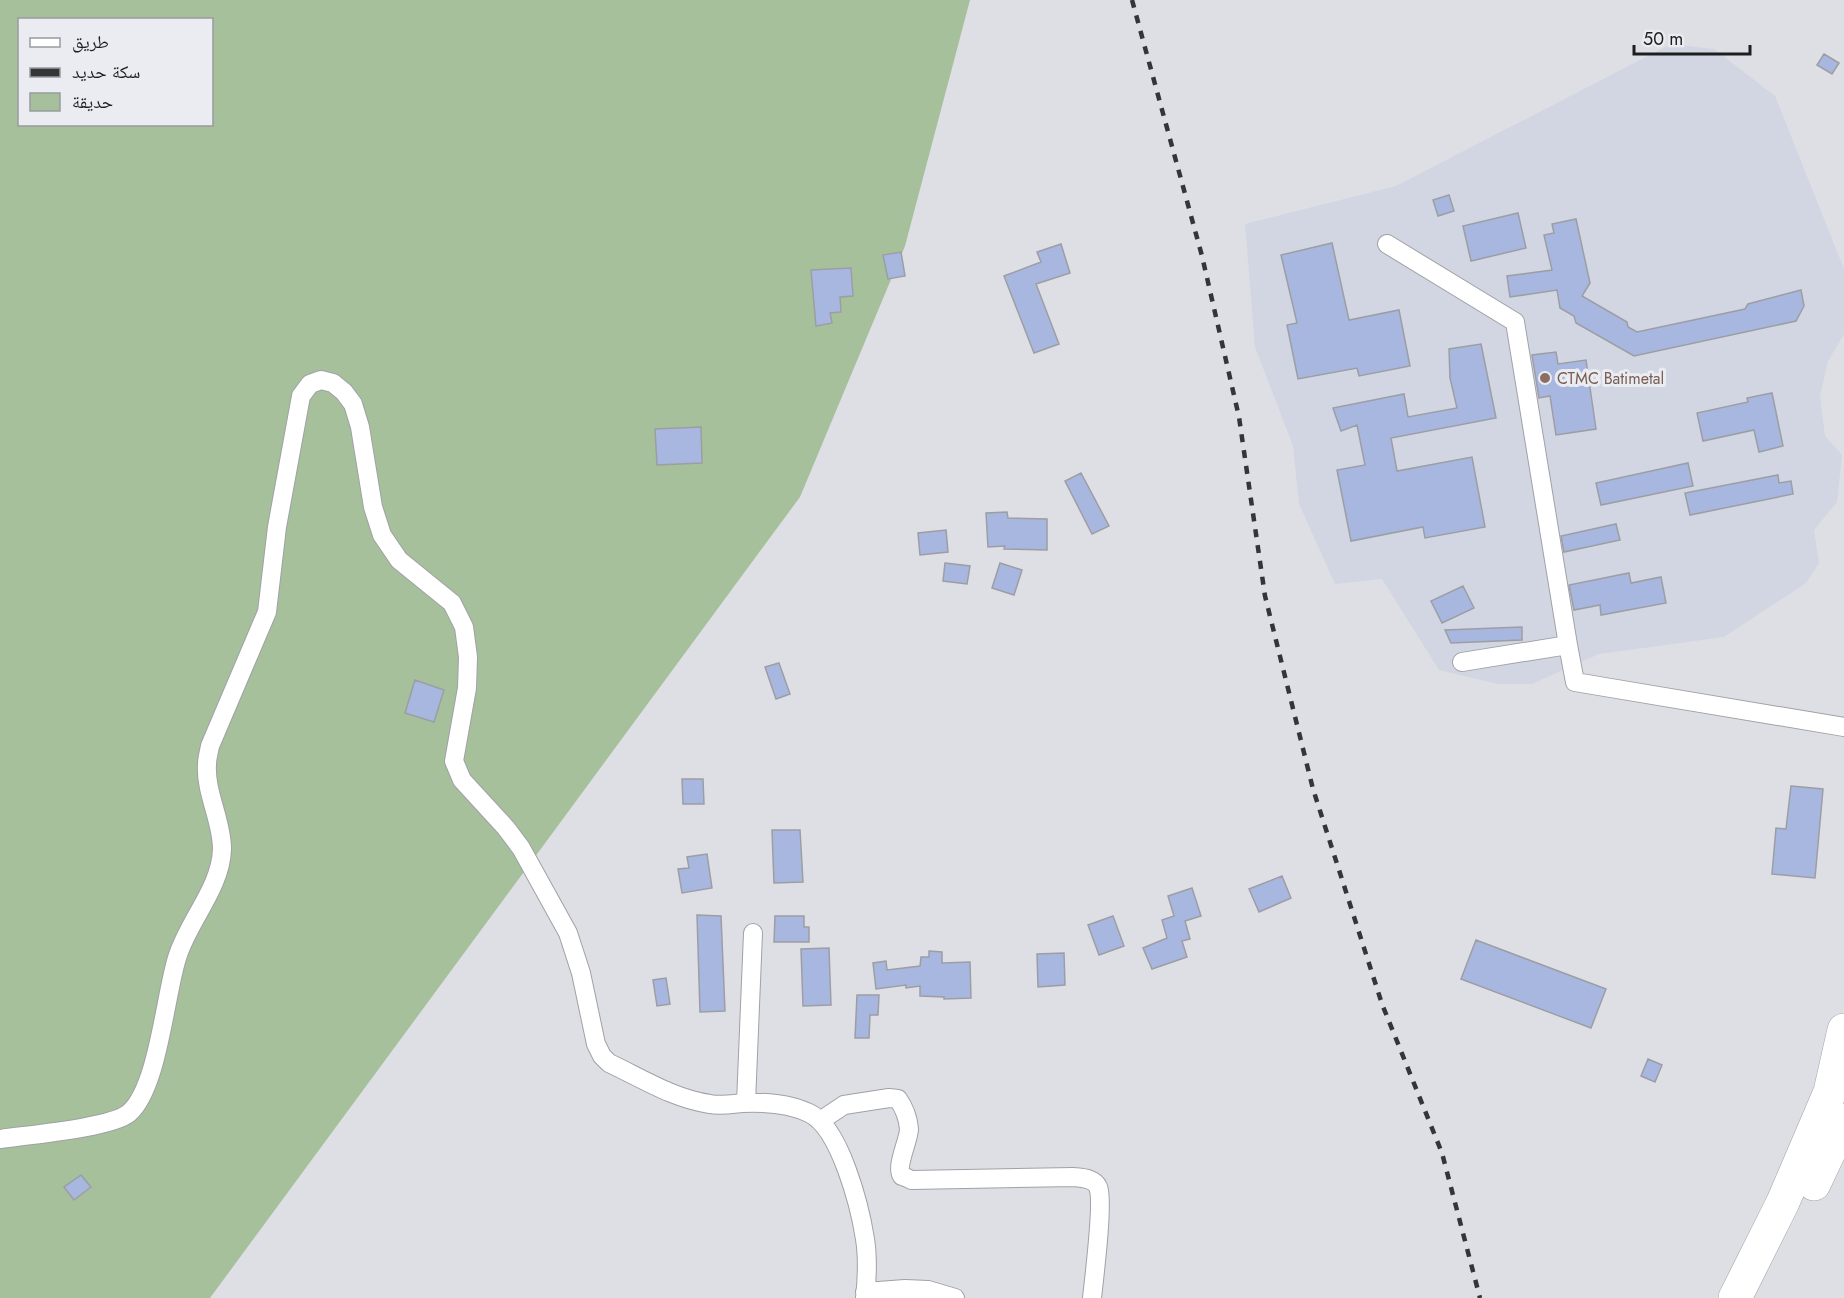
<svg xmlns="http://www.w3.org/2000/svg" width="1844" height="1298" viewBox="0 0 1844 1298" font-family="Jost,'Noto Naskh Arabic',sans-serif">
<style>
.built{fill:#d1d6e2}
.green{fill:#a6c09b;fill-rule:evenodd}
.building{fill:#a8b7e0;stroke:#9d9ea3;stroke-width:1.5}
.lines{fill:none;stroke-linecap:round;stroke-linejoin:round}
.street-casing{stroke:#a0a1a6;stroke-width:20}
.highway-casing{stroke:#a0a1a6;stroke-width:34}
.street{stroke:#fff;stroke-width:18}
.highway{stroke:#fff;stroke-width:33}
.rail{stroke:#343536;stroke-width:4.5;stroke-dasharray:8 8;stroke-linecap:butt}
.education-dot{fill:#8d6e63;stroke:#eaecf2;stroke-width:2}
.labels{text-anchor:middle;stroke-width:6;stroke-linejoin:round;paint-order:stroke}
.education-label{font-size:16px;fill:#785e54;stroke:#eaecf2;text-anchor:start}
</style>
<rect width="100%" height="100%" fill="#dddfe4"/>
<path class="built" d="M1671 44 1714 49 1775 96 1844 269V334L1828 361 1820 396 1825 436 1842 455 1837 502 1814 530 1819 563 1806 583 1724 637 1599 654 1532 684H1498L1439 670 1382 579 1335 584 1299 504 1293 446 1255 347 1245 224 1396 186Z"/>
<path class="green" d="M0 0H970L905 246 800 497 210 1298H0ZM20 20H212V124H20Z"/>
<path class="building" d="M1824 54 1839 63 1832 74 1817 65Z
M1449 195 1454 211 1438 216 1433 200Z
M1518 213 1526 248 1471 261 1463 226Z
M1576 219 1590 283 1582 296 1627 322 1628 327 1637 332 1745 309 1748 304 1801 290 1804 306 1796 321 1634 356 1576 323 1574 316 1560 308 1557 290 1510 297 1507 276 1552 270 1544 235 1554 233 1552 224Z
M1332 243 1349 320 1399 310 1410 366 1359 376 1357 368 1298 379 1287 325 1297 323 1281 255Z
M1061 244 1070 273 1036 284 1059 344 1034 353 1004 276 1041 262 1037 252Z
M901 252 905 276 888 279 883 255Z
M851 268 853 296 840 297 841 312 830 313 832 323 816 326 811 270Z
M1481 344 1496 418 1391 438 1397 471 1472 457 1485 527 1425 538 1423 527 1351 541 1337 470 1365 465 1357 425 1341 431 1333 408 1404 394 1408 417 1457 408 1450 378 1449 349Z
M1556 352 1558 364 1586 360 1596 429 1556 435 1550 396 1539 398 1532 355Z
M1772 393 1783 446 1759 452 1754 430 1703 441 1697 413 1748 402 1747 398Z
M701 427 702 463 657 465 655 429Z
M1688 463 1693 486 1601 505 1596 483Z
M1081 473 1109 526 1092 534 1065 481Z
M1778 475 1779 483 1791 481 1793 494 1690 515 1685 493Z
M1007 512 1008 518 1047 519V550L1004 549 1005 546 988 547 986 513Z
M1616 524 1620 540 1564 552 1561 536Z
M946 530 948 552 920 555 918 533Z
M945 563 970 566 967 584 943 581Z
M1000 563 1022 570 1014 595 992 588Z
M1629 573 1631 583 1661 577 1666 603 1601 615 1600 605 1574 610 1569 585Z
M1463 586 1474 608 1442 623 1431 601Z
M1522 627V640L1451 643 1445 630Z
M779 663 790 694 776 699 765 667Z
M415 680 444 690 434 722 405 713Z
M682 779H703L704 804H683Z
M1791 786 1823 789 1815 878 1772 874 1776 828 1786 829Z
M772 830H800L803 882 774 883Z
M707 854 712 888 682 893 678 869 689 868 687 857Z
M1282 876 1291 898 1259 912 1249 889Z
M1192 888 1201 916 1185 921 1190 939 1182 941 1187 957 1152 969 1143 948 1167 938 1162 920 1174 916 1168 896Z
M697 915 721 916 725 1011 700 1012Z
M775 916H804V927H809V942H774Z
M1113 916 1124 946 1099 955 1088 925Z
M1476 940 1606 989 1591 1028 1461 979Z
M829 948 831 1005 803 1006 801 949Z
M929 951 942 952V963L970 962 971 998 944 999V997L920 996V986L906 988V985L876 989 873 963 886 961 887 970 920 966 921 957H929Z
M1064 953 1065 985 1038 987 1037 954Z
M666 978 670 1004 657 1006 653 980Z
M857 995H879L878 1015H870L869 1038H855Z
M1648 1059 1662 1065 1655 1082 1641 1076Z
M81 1175 91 1187 74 1200 64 1187Z"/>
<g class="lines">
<g class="street-casing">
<path id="street" d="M1387 244 1515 322 1568 645
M1462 662 1568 645 1575 682 1844 727
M746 1103 753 933
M820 1121 844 1105 889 1098 898 1099C905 1109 908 1117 909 1129 909 1140 895 1167 902 1176 903 1176 910 1179 911 1180L1073 1177C1082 1178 1094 1178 1098 1187 1104 1200 1094 1279 1092 1298
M0 1139C27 1135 111 1128 129 1113 158 1088 165 996 177 958 188 921 221 888 222 849 222 820 205 793 207 764 207 758 209 752 210 746L267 612 277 527 301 396 310 384 321 380 333 383 344 392 353 404 360 427 373 507 382 535 399 560 452 603 464 627 468 657 467 688 454 761 462 780 506 828 521 848 568 933 581 973 596 1044 602 1056 609 1063C641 1078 674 1099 710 1104 720 1106 732 1104 742 1103 765 1102 788 1103 809 1113 840 1127 860 1207 865 1239 868 1258 867 1279 865 1298
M865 1292 905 1289 928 1290 955 1298"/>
</g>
<g class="highway-casing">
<path id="highway" d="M1814 1184 1844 1120
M1735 1298 1783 1202 1830 1092 1844 1030"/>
</g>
<use href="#street" class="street"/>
<use href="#highway" class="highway"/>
<path class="rail" d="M1132 0 1202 256 1239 417 1265 596 1313 789 1382 1004 1442 1153 1480 1298"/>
</g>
<circle class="education-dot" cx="1545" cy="378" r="6"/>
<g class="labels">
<g class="education-label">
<text x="1557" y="384">CTMC Batimetal</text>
</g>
</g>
<rect x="18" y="18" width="195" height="108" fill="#eaecf2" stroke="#989a9e" stroke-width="1.5"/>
<rect x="30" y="38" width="30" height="9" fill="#ffffff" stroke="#989a9e" stroke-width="1.5"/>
<text x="72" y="48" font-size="18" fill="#1d1e1f">طريق</text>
<rect x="30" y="68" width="30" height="9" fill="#343536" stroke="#989a9e" stroke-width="1.5"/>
<text x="72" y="78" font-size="18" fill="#1d1e1f">سكة حديد</text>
<rect x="30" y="93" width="30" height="18" fill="#a6c09b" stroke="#989a9e" stroke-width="1.5"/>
<text x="72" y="108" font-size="18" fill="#1d1e1f">حديقة</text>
<path d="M1634 45v9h116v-9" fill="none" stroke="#1d1e1f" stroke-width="3"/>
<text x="1643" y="45" font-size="18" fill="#1d1e1f" stroke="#eaecf2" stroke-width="4.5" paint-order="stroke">50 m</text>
</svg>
